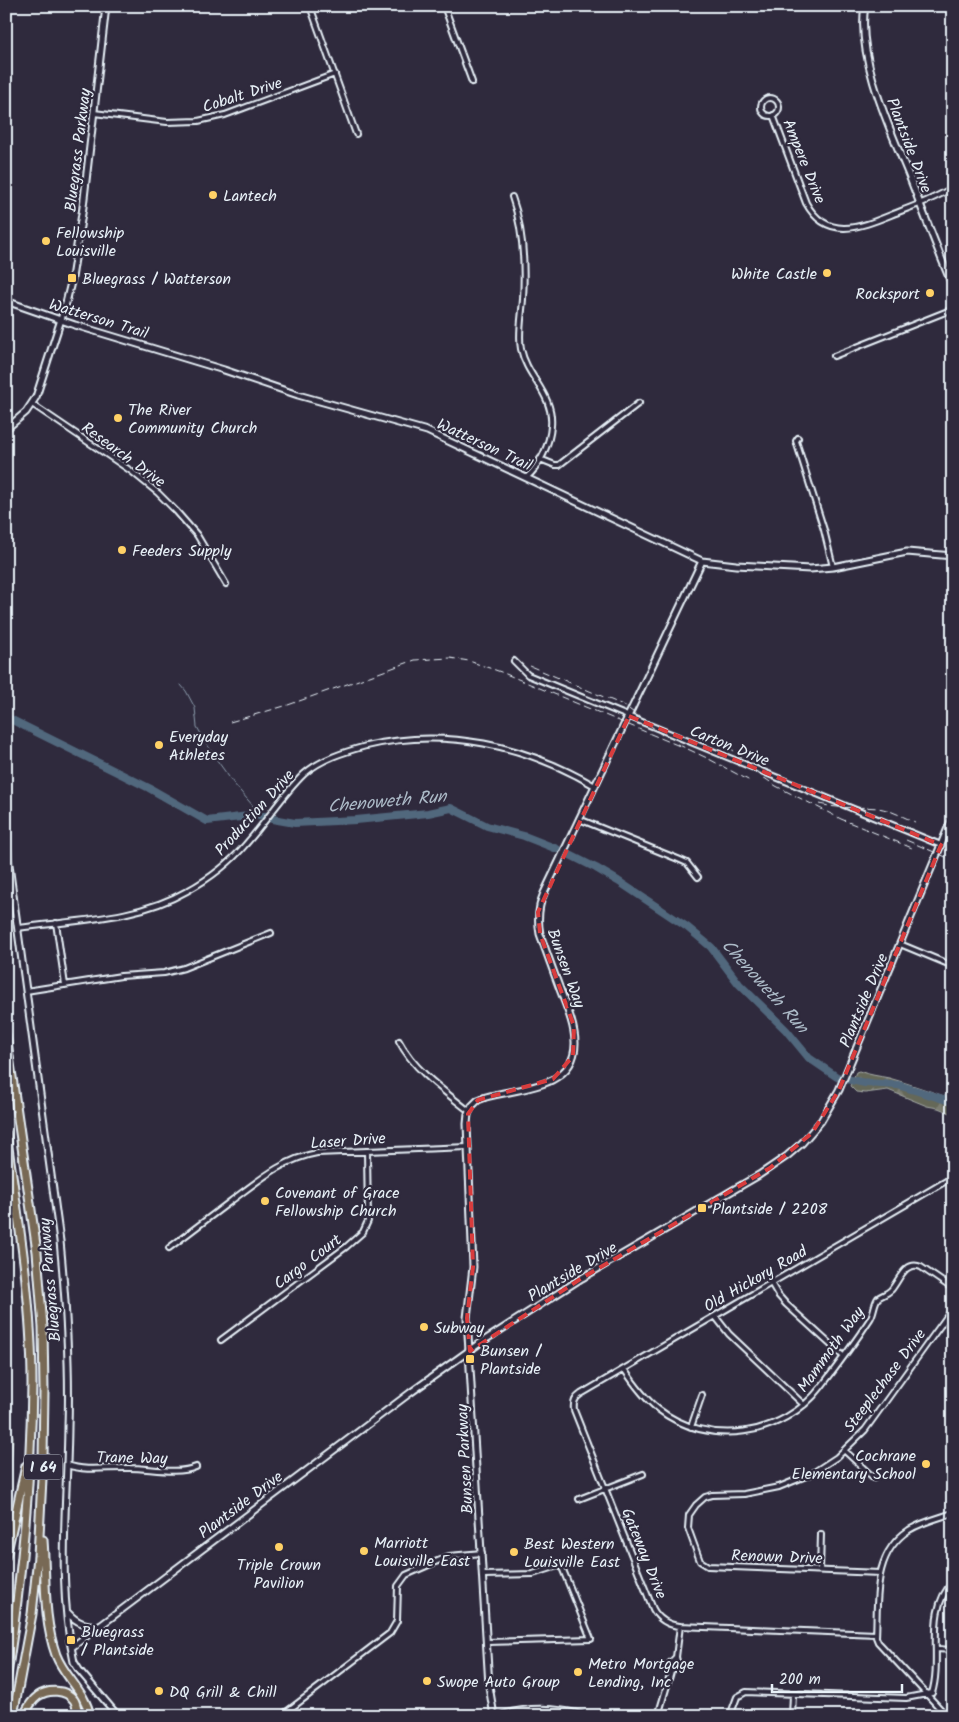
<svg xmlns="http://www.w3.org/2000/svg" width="959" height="1722" viewBox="0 0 959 1722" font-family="Kalam,sans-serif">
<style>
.forest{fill:url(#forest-firs);stroke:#a6aca8}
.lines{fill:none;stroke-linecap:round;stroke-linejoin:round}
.stream{stroke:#8d9eae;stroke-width:1}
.river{stroke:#51677d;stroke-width:8}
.street-casing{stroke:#e8f1f8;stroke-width:8}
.secondary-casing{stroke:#e8f1f8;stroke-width:9}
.highway-casing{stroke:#e8f1f8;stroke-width:11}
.street{stroke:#2f2a3d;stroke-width:4}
.secondary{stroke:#2f2a3d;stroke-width:5}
.highway{stroke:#786954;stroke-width:7}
.rail{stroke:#e8f1f8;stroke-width:1;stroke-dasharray:8 4;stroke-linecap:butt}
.marked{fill:none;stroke:#d83c3d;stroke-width:4;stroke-dasharray:10 6;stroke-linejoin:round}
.poi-dot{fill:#ffd166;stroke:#2f2a3d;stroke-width:2}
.labels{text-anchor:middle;stroke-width:4.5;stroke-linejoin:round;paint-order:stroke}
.shield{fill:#2f2a3d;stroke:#b0b5c0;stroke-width:1}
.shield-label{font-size:15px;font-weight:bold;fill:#e8f1f8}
.street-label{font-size:16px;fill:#e8f1f8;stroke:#2f2a3d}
.poi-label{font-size:16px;fill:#e8f1f8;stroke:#2f2a3d;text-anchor:start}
.water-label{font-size:18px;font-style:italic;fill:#acbac7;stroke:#2f2a3d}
</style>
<defs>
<pattern id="forest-firs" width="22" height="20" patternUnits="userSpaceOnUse" patternTransform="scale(1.25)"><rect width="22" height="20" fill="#656759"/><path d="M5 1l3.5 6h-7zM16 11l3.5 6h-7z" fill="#7b7d72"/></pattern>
</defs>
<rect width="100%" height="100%" fill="#2f2a3d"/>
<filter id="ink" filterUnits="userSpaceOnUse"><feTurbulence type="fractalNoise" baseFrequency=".02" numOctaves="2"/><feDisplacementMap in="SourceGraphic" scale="10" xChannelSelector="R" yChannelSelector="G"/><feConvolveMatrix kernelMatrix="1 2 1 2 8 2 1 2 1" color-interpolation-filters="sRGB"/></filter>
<g filter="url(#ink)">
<path class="forest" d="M859 1071C869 1075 879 1076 889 1078 911 1084 932 1092 953 1099V1114L938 1108 927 1106 888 1090 865 1093 856 1092 850 1086 856 1072Z
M10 1430 13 1436 9 1501 6 1516V1443Z"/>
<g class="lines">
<path class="stream" d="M181 685 186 691 195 708 197 727 214 756 234 784 261 815"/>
<path class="river" d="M6 717 149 788 207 821 257 815 265 816
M272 819 295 823 356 820 428 813 451 808 487 826 524 836 557 849
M568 854 596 868 618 881 687 927 711 947 739 984 786 1030 809 1058 837 1077 865 1083 898 1085 953 1102"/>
<g class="street-casing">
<path id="street" d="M310 6 356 134
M444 6 472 82
M761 107a9 9 0 1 1 18 0a9 9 0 1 1-18 0Z
M94 113 167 122 198 121 225 115 335 74
M773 115 806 203C829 245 867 224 901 211 919 204 937 198 953 187
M512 197C524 230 525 265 523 299 522 315 518 334 521 349 527 378 554 394 551 426 550 443 540 466 527 477
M834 356 953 309
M32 404 131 471 158 493 176 511 197 535 226 584
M798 438 796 441 824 530 833 567
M540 459 555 465H559L639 403
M514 661 528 675 941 845
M579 819 678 859 687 863 698 877
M56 923 65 985
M18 928C74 920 137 920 187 891 209 879 230 863 246 844 266 822 282 795 304 774 321 759 344 752 366 746 445 727 525 745 595 786
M900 944 953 966
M26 991 121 976 164 973 184 968 271 933
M399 1041C414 1070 444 1091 469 1111
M169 1248C190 1232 210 1217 231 1201 258 1181 283 1159 317 1153L468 1147
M771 1283 778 1295 786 1304 843 1356
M715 1316 729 1334 804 1405
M221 1340 346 1247 363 1232 368 1221 367 1151
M624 1369C634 1384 644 1398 658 1409 708 1448 783 1437 821 1387 838 1365 855 1342 870 1319 874 1313 874 1303 878 1298 882 1295 887 1294 891 1290 899 1281 905 1260 921 1267L953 1289
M691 1427 702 1395
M845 1451 874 1478
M67 1465C87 1472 109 1467 130 1468 150 1468 177 1475 196 1467
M579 1499 643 1474
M820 1570 821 1534
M880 1573 708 1566 700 1561 688 1528 689 1515 696 1505 705 1497 712 1495 744 1494 779 1487 811 1474 837 1457 865 1430 953 1308
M484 1575 533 1574 561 1565 591 1639 487 1642
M876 1634 680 1626C668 1625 659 1620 653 1609L574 1410C573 1402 575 1398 581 1394L953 1177
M936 1649 953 1650
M671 1672 678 1665 676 1657 680 1626
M281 1716 390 1633 397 1621 398 1586 406 1575 449 1556 482 1553
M497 1716C528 1705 558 1707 589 1716
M658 1716 671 1672 670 1663 676 1657
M730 1716 737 1697 746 1692 906 1698 932 1693C943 1657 924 1611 953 1582
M792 1716 793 1694
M947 1716 878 1642 876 1637C878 1599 872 1554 909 1530 922 1522 938 1518 953 1513"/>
</g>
<g class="secondary-casing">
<path id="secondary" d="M865 6C856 57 891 131 910 178 924 214 938 251 953 287
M6 301 75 325 224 370 298 395 427 431 702 561 736 565 810 569 833 567 907 552 953 556
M6 429 26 412 36 397 65 307 72 278 83 207 106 6
M6 829 9 865 60 1241C66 1303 70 1365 68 1427 67 1506 57 1585 74 1662L79 1670 118 1716
M68 1613C77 1623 85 1625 99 1626
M72 1647 410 1393 477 1345 582 1278 759 1175 787 1156 802 1143 821 1121 839 1090 953 816
M494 1716 489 1686 467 1318 473 1267 467 1124 468 1114 472 1106 478 1100 486 1097C507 1091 532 1090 552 1080 590 1060 572 1021 561 992 554 973 547 954 540 934 537 919 538 907 544 893L702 561"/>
</g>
<g class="highway-casing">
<path id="highway" d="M6 1035 37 1252 43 1327 44 1391 43 1459 38 1556 32 1614 13 1716
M6 1134C18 1216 32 1300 32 1384 31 1484 21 1583 6 1682
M43 1540C46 1578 43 1619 56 1655 65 1678 85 1691 90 1716
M6 1556 26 1466
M24 1716C27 1709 31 1701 38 1696 48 1689 66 1689 74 1700 77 1704 77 1711 78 1716"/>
</g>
<use href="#street" class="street"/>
<use href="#secondary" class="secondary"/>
<use href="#highway" class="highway"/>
<path class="rail" d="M530 666 623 705 640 717 662 735
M230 722 288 705 415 660 450 658 469 661 501 672 682 747
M708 733 723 741 760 775 776 786 841 819 912 848
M677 744 707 758 750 781
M820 804C842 810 857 806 878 808 891 810 903 817 915 822
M906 840 953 860"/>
</g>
</g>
<path class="marked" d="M629 716 941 845 839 1090 812 1133 770 1168 582 1278 470 1351 467 1318 473 1267 468 1114 478 1100 553 1079 573 1056 574 1026 540 934 538 912Z"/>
<g class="poi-dot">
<circle cx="213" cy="195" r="5"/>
<circle cx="46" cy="241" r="5"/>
<circle cx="827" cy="273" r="5"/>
<rect x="67" y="273" width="10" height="10" rx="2.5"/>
<circle cx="930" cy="293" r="5"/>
<circle cx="118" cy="418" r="5"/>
<circle cx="122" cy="550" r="5"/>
<circle cx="159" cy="745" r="5"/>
<circle cx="265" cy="1201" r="5"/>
<rect x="697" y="1203" width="10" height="10" rx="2.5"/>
<circle cx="424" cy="1327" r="5"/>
<rect x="465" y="1354" width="10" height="10" rx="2.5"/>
<circle cx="926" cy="1464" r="5"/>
<circle cx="279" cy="1547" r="5"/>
<circle cx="364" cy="1551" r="5"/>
<circle cx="514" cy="1552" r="5"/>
<rect x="66" y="1635" width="10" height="10" rx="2.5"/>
<circle cx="578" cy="1672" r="5"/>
<circle cx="427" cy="1681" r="5"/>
<circle cx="159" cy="1691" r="5"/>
</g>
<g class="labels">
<rect class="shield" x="24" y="1454.5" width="38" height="25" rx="4"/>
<g class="shield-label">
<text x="43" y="1472">I 64</text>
</g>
<g class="street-label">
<text transform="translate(242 94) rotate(-18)" y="6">Cobalt Drive</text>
<text transform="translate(910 145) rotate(69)" y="6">Plantside Drive</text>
<text transform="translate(77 150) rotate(-83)" y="6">Bluegrass Parkway</text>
<text transform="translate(805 161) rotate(68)" y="6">Ampere Drive</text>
<text transform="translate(99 318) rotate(17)" y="6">Watterson Trail</text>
<text transform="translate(485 444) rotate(25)" y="6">Watterson Trail</text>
<text transform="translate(124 454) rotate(36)" y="6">Research Drive</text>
<text transform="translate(730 745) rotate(22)" y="6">Carton Drive</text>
<text transform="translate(254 812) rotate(-48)" y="6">Production Drive</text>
<text transform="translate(567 968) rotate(70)" y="6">Bunsen Way</text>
<text transform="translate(863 1000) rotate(-67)" y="6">Plantside Drive</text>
<text transform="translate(348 1140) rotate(-4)" y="6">Laser Drive</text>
<text transform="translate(307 1261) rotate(-37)" y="6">Cargo Court</text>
<text transform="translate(572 1271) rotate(-31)" y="6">Plantside Drive</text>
<text transform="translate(755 1278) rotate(-30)" y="6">Old Hickory Road</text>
<text transform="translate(49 1280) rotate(-95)" y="6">Bluegrass Parkway</text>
<text transform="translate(830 1349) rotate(-54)" y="6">Mammoth Way</text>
<text transform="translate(884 1380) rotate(-53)" y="6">Steeplechase Drive</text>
<text transform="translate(132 1457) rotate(1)" y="6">Trane Way</text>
<text transform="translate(464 1459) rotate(-93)" y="6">Bunsen Parkway</text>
<text transform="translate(240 1504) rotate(-37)" y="6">Plantside Drive</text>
<text transform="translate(645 1553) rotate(68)" y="6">Gateway Drive</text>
<text transform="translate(777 1556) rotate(2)" y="6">Renown Drive</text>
</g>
<g class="poi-label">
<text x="223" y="201">Lantech</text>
<text x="56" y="238">Fellowship<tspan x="56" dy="18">Louisville</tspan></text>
<text x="817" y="279" text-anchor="end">White Castle</text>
<text x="82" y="284">Bluegrass / Watterson</text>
<text x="920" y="299" text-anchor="end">Rocksport</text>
<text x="128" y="415">The River<tspan x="128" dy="18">Community Church</tspan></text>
<text x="132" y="556">Feeders Supply</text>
<text x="169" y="742">Everyday<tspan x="169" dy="18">Athletes</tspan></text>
<text x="275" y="1198">Covenant of Grace<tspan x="275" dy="18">Fellowship Church</tspan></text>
<text x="712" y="1214">Plantside / 2208</text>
<text x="434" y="1333">Subway</text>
<text x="480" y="1356">Bunsen /<tspan x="480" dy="18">Plantside</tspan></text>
<text x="916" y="1461" text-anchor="end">Cochrane<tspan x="916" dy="18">Elementary School</tspan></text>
<text x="374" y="1548">Marriott<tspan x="374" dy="18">Louisville East</tspan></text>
<text x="524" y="1549">Best Western<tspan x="524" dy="18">Louisville East</tspan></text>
<text x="279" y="1570" text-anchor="middle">Triple Crown<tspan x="279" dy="18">Pavilion</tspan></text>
<text x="81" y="1637">Bluegrass<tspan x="81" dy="18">/ Plantside</tspan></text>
<text x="588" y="1669">Metro Mortgage<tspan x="588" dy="18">Lending, Inc</tspan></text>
<text x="437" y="1687">Swope Auto Group</text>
<text x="169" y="1697">DQ Grill &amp; Chill</text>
</g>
<g class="water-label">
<text transform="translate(387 801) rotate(-5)" y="6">Chenoweth Run</text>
<text transform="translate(765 986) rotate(48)" y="6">Chenoweth Run</text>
</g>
</g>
<rect width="959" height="1722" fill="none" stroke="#2f2a3d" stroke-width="25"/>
<rect x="12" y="12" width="934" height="1697" fill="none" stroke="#e8f1f8" stroke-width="2" filter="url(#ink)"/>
<path d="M772 1684v8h130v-8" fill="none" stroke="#e8f1f8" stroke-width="2.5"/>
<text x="779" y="1684" font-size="15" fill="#e8f1f8" stroke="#2f2a3d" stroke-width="4" paint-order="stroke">200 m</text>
</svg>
